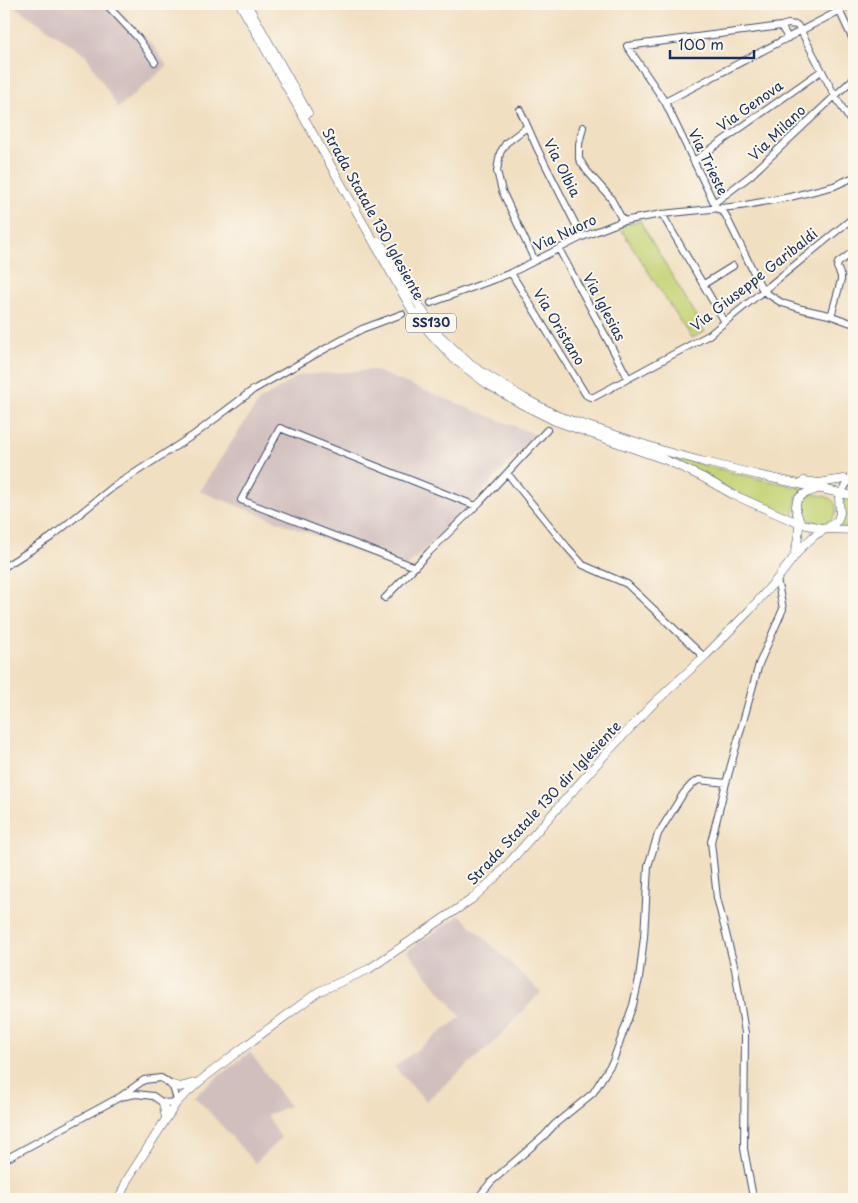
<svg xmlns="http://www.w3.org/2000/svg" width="858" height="1203" viewBox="0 0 858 1203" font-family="'Playpen Sans',sans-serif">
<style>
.industrial{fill:#d1bfbe}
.green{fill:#c4d375;stroke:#70816a}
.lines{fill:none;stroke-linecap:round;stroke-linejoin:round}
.minor-casing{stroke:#3b496d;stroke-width:8}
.major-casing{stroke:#3b496d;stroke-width:9}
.minor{stroke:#fff;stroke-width:6}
.major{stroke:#fff;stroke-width:8}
.labels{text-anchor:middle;stroke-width:4;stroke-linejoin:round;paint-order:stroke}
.shield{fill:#fbf7ec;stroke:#5e6b89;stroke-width:1}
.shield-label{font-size:12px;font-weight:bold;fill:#1b2f5e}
.street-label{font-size:14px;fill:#1b2f5e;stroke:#fbf7ec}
</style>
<rect width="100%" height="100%" fill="#fbf7ec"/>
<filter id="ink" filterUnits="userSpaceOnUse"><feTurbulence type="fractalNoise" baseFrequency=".02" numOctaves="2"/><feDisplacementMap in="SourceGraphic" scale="10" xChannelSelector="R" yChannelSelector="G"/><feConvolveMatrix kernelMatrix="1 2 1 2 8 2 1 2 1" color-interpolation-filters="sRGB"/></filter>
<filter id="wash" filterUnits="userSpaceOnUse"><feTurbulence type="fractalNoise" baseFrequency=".0096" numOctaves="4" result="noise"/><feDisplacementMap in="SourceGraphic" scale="20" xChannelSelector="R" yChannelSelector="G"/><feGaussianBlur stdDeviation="1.12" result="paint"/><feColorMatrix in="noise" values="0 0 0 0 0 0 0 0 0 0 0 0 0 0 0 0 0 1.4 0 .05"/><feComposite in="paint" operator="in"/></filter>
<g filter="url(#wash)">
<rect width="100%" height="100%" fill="#f1dfc1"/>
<path class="industrial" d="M11 4H111L154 47 167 66 118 108 86 55Z
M373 370 534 434 477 498 403 570 199 491 259 401 300 375Z
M460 915 541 992 492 1044 426 1101 394 1067 461 1017 407 951Z
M250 1052 289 1106 267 1115 281 1138 255 1163 194 1095Z"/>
<path class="green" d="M640 221 705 332 691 338 619 226 630 223Z
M670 456 738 474 805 489 797 495 793 518 733 492 672 459Z
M813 494C819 495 828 496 832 500 839 506 837 519 827 522 823 524 820 523 816 522 797 519 794 499 813 494Z
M843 498 854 499V527H835C850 512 840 513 843 498Z"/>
</g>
<g filter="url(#ink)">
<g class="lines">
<g class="minor-casing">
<path id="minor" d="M106 4 138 38 155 62
M839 10 854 42
M781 26 627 46 665 102 714 203 717 208 725 214 763 291 782 303 802 309 829 315 854 324
M788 38 781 26 788 24 797 25 801 31 835 96 854 127
M665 102 852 4
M520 110 538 150 582 237
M527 127 506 143 500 153 497 171 502 191 535 261
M583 127 579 144V159L587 171 610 197 623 221
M694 161 821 71
M714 203 750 176 854 78
M662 214 725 322
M559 249 628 378
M511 273 586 395 590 397H594L709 335 854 217
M704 284 733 266
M431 303 511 273 582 237 623 221 662 214 740 206 790 197 834 186 854 177
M829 315 832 313 841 280V276L837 267 838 263 854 251
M507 473 567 547 583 565 627 584 704 657
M841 493 854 473
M4 567 50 538 113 487 195 434 253 390 316 354 362 329 402 314
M415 567 241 500 280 428 476 506
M385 598 429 552 480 502 547 430
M4 1160 120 1097 144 1080 161 1078C174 1086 174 1087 177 1102L163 1103 153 1096 136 1094 120 1097
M477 1199 491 1182 544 1136 555 1124 593 1093 613 1061 633 1005 639 979 644 937 648 866 658 834 683 794 692 784 699 780 726 783
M754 1199 752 1192 744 1149 745 1033 735 969 717 898 711 842 726 783 759 664 783 609 777 579"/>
</g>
<g class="major-casing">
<path id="major" d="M240 4 412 310 430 333 454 359 487 384 523 405 555 421 666 460 702 477 734 495 784 517 798 523 826 529 854 530
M247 4 308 113
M379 241 420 307 438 334 471 365 524 398 558 416 664 451 701 461 758 475 854 496
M852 476 854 483
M804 481 819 483 844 479
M795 552C798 542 799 531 799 520 798 516 796 513 796 508 795 495 808 492 818 489
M172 1085 180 1087 198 1082
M163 1103 166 1118
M119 1199 127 1180 177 1102 200 1081 236 1053 318 992 369 969 472 899 498 875 602 758 653 704 706 655 749 611 777 579 801 548 815 535 826 529 838 520 840 513 839 498 841 493"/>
</g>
<use href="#minor" class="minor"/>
<use href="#major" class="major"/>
</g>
</g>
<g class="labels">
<rect class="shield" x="406" y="313.5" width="50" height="19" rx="4"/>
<g class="shield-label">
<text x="431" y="327">SS130</text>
</g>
<g class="street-label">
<text transform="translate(750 106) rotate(-35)" y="5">Via Genova</text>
<text transform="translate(777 133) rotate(-44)" y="5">Via Milano</text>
<text transform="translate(708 162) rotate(64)" y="5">Via Trieste</text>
<text transform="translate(562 168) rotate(63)" y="5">Via Olbia</text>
<text transform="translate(373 214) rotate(61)" y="5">Strada Statale 130 Iglesiente</text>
<text transform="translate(565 233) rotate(-25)" y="5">Via Nuoro</text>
<text transform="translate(754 280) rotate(-38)" y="5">Via Giuseppe Garibaldi</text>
<text transform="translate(604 307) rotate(62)" y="5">Via Iglesias</text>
<text transform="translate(559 327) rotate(59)" y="5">Via Oristano</text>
<text transform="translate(544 803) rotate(-47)" y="5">Strada Statale 130 dir Iglesiente</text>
</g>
</g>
<rect width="858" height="1203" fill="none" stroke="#fbf7ec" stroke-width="20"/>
<path d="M670 50v8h84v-8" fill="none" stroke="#1b2f5e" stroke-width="2.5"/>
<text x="678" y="50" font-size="15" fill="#1b2f5e" stroke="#fbf7ec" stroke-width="4" paint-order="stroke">100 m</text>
</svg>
